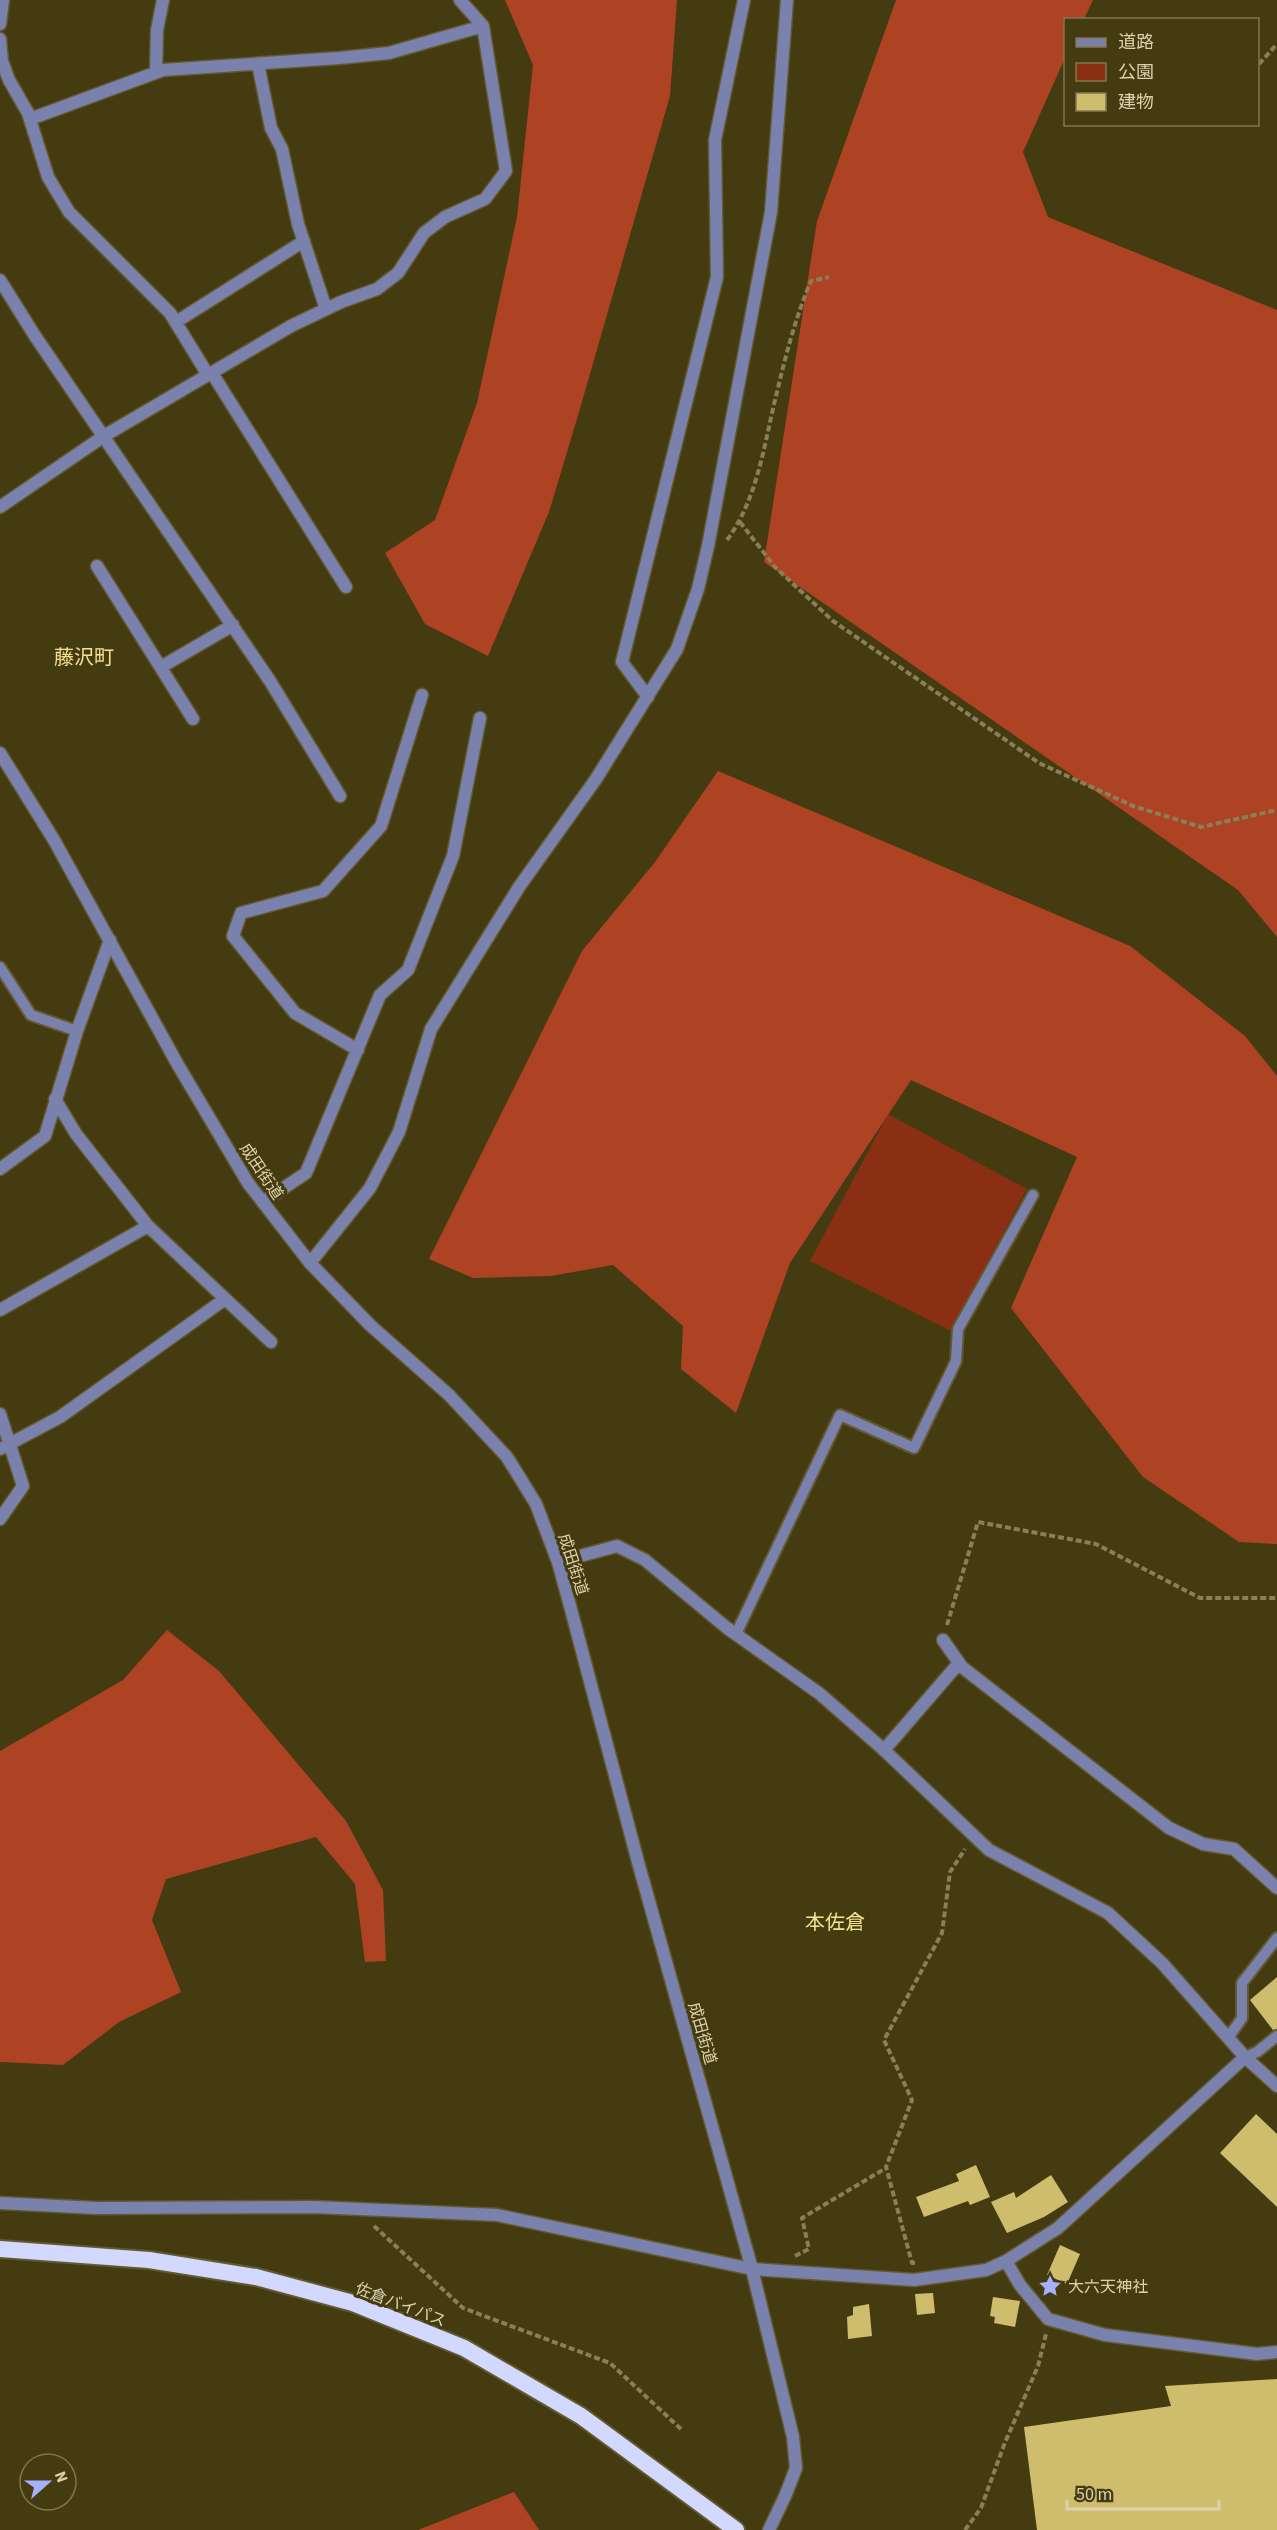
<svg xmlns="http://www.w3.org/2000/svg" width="1277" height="2530" viewBox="0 0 1277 2530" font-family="'Source Sans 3','Noto Sans JP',sans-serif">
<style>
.green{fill:#8a2f13}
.forest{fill:#ae4324}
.building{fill:#cfbd6e}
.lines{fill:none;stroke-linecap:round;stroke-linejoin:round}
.service-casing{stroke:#625930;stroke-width:14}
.minor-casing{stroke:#625930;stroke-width:15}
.tertiary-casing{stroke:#625930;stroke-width:15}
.trunk-casing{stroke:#625930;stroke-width:20}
.path{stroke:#898058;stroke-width:4;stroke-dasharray:6 3;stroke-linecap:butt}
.service{stroke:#7a81ac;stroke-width:10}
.minor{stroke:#7a81ac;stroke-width:12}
.tertiary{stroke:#7a81ac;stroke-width:12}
.trunk{stroke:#d2d8fe;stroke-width:16}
.labels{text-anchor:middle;stroke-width:6;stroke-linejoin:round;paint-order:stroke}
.street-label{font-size:16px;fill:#dcd3ae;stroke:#443b11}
.poi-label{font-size:16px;fill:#dcd3ae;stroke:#443b11;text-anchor:start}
.quarter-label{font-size:20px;fill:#f3e192;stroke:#443b11}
</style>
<rect width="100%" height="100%" fill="#443b11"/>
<path class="green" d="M888 1114 1027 1189 951 1331 810 1261Z"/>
<path class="forest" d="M505 0H677L670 96 579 412 549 512 488 656 425 624 385 553 435 520 477 403 517 217 533 65Z
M896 0H1093L1084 19 1066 20 1065 58 1023 152 1048 217 1277 310V937L1238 890 764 562 817 221Z
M718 771 1130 946 1245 1036 1277 1076V1544L1239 1542 1143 1477 1011 1308 1077 1157 911 1080 790 1263 736 1413 681 1369 683 1326 613 1265 551 1276 473 1278 429 1259 582 951 655 862Z
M167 1630 219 1671 346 1821 383 1890 386 1961 365 1962 355 1884 316 1837 166 1879 152 1920 181 1992 119 2022 63 2065 0 2062V1751L123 1680Z
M514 2492 539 2530H418Z"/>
<path class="building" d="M1277 1977V2029L1273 2030 1250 2000Z
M1256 2114 1277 2134V2207L1220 2153Z
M976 2165 990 2197 970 2205 968 2201 924 2217 916 2197 959 2181 956 2174Z
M1051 2175 1068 2202 1044 2217 1007 2233 991 2202 1014 2192 1016 2198Z
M1060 2245 1080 2254 1067 2284 1047 2275Z
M933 2293 935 2313 917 2315 915 2294Z
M993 2297 1020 2301 1015 2327 994 2323 995 2317 990 2316Z
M869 2304 872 2336 848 2339 847 2317 853 2315V2307Z
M1277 2379V2530H1037L1024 2427 1171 2406 1165 2386Z"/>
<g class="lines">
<g class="service-casing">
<path id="service" d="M0 967 31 1015 77 1031
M736 1634 840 1415 914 1448 956 1361 958 1329 1033 1195
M1228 2038 1242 2018V1983L1277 1938
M1245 2057 1257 2052 1277 2036"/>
</g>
<g class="minor-casing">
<path id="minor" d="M0 24 3 0
M0 39 2 61 9 80 28 113 48 177 69 212 170 313 208 375
M258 64 271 128 282 149 298 224 326 309
M156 72 157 30 163 0
M30 119 163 70 339 58 389 53 483 26
M0 280 35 336 270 681 340 796
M176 322 304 241
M212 373 346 587
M0 507 104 436 291 326 341 302 377 289 398 273 424 233 445 217 485 199 506 171 483 26 460 0
M97 566 193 719
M161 667 233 625
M648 697 622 662 717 277 715 140 744 0
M358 1050 295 1013 233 936 241 913 323 891 381 826 422 695
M55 1099 76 1134 148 1226 271 1342
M0 1169 45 1136 77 1031 110 940
M263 1202 306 1173 380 995 408 970 453 856 480 718
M310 1263 370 1188 399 1132 431 1029 519 887 596 779 677 649 698 589 708 546 771 212 787 0
M0 1310 148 1226
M0 1414 23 1486 0 1519
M0 1449 60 1417 225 1299
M943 1640 962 1667 1169 1828 1203 1844 1234 1849 1277 1888
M884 1750 959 1663
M0 2203 96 2208 314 2207 497 2215 752 2269 914 2280 986 2270 1006 2261 1058 2228 1245 2057
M1006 2261 1020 2285 1048 2319 1105 2335 1257 2354 1277 2352"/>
</g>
<g class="tertiary-casing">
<path id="tertiary" d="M0 753 54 840 178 1065 248 1183 310 1263 370 1325 449 1395 507 1457 536 1504 558 1562 569 1602 638 1862 752 2269 793 2437 796 2468 786 2494 769 2530
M558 1562 617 1546 645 1560 727 1628 820 1694 884 1750 989 1850 1108 1913 1162 1963 1245 2057 1277 2086"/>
</g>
<g class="trunk-casing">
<path id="trunk" d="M0 2249 149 2260 256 2277 353 2303 464 2348 581 2416 736 2530"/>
</g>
<path class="path" d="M1259 64 1277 44
M740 522 775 567 833 621 1039 763 1133 806 1201 827 1277 810
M727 540C759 496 764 443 777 392 786 354 796 316 811 281L829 277
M947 1625 978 1522 1096 1544 1200 1598H1277
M374 2226 463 2308 610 2363 683 2431
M795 2256 809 2249 802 2218 886 2168
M915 2263H912L886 2167 912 2100 884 2040 942 1933 950 1872 965 1849
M965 2530 981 2508 1004 2445 1038 2366 1046 2334"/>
<use href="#service" class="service"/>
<use href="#minor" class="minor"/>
<use href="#tertiary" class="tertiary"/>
<use href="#trunk" class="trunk"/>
</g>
<defs>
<g id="sight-bare" transform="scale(1.8)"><path d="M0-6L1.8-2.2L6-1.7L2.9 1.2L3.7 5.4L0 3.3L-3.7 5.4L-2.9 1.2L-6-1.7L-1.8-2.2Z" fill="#a5b1fc" stroke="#443b11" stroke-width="2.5" paint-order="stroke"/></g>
</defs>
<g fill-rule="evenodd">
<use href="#sight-bare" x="1050" y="2286"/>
</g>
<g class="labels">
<g class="street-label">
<text transform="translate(262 1171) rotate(56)" y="6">成田街道</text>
<text transform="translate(574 1564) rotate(72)" y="6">成田街道</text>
<text transform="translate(703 2033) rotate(74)" y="6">成田街道</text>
<text transform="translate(401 2304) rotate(21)" y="6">佐倉バイパス</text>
</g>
<g class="poi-label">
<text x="1068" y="2292">大六天神社</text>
</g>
<g class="quarter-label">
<text x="84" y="664">藤沢町</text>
<text x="835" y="1929">本佐倉</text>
</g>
</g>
<rect x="1064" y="18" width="195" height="108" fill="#443b11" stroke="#817850" stroke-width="1.5"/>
<rect x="1076" y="38" width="30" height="9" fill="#7a81ac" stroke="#817850" stroke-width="1.5"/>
<text x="1118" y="48" font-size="18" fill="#dcd3ae">道路</text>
<rect x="1076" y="63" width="30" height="18" fill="#8a2f13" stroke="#817850" stroke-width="1.5"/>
<text x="1118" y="78" font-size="18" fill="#dcd3ae">公園</text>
<rect x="1076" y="93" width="30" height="18" fill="#cfbd6e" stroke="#817850" stroke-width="1.5"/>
<text x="1118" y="108" font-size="18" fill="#dcd3ae">建物</text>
<g transform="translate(48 2482) rotate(69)"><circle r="28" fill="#443b11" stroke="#817850" stroke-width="1.5"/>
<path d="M0-4.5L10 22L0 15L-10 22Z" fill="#a5b1fc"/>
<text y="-9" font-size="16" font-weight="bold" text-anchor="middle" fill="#dcd3ae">N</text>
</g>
<path d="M1067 2500v9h152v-9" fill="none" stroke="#dcd3ae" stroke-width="3"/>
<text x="1076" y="2500" font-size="18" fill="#dcd3ae" stroke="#443b11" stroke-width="4.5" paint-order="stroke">50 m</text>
</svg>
